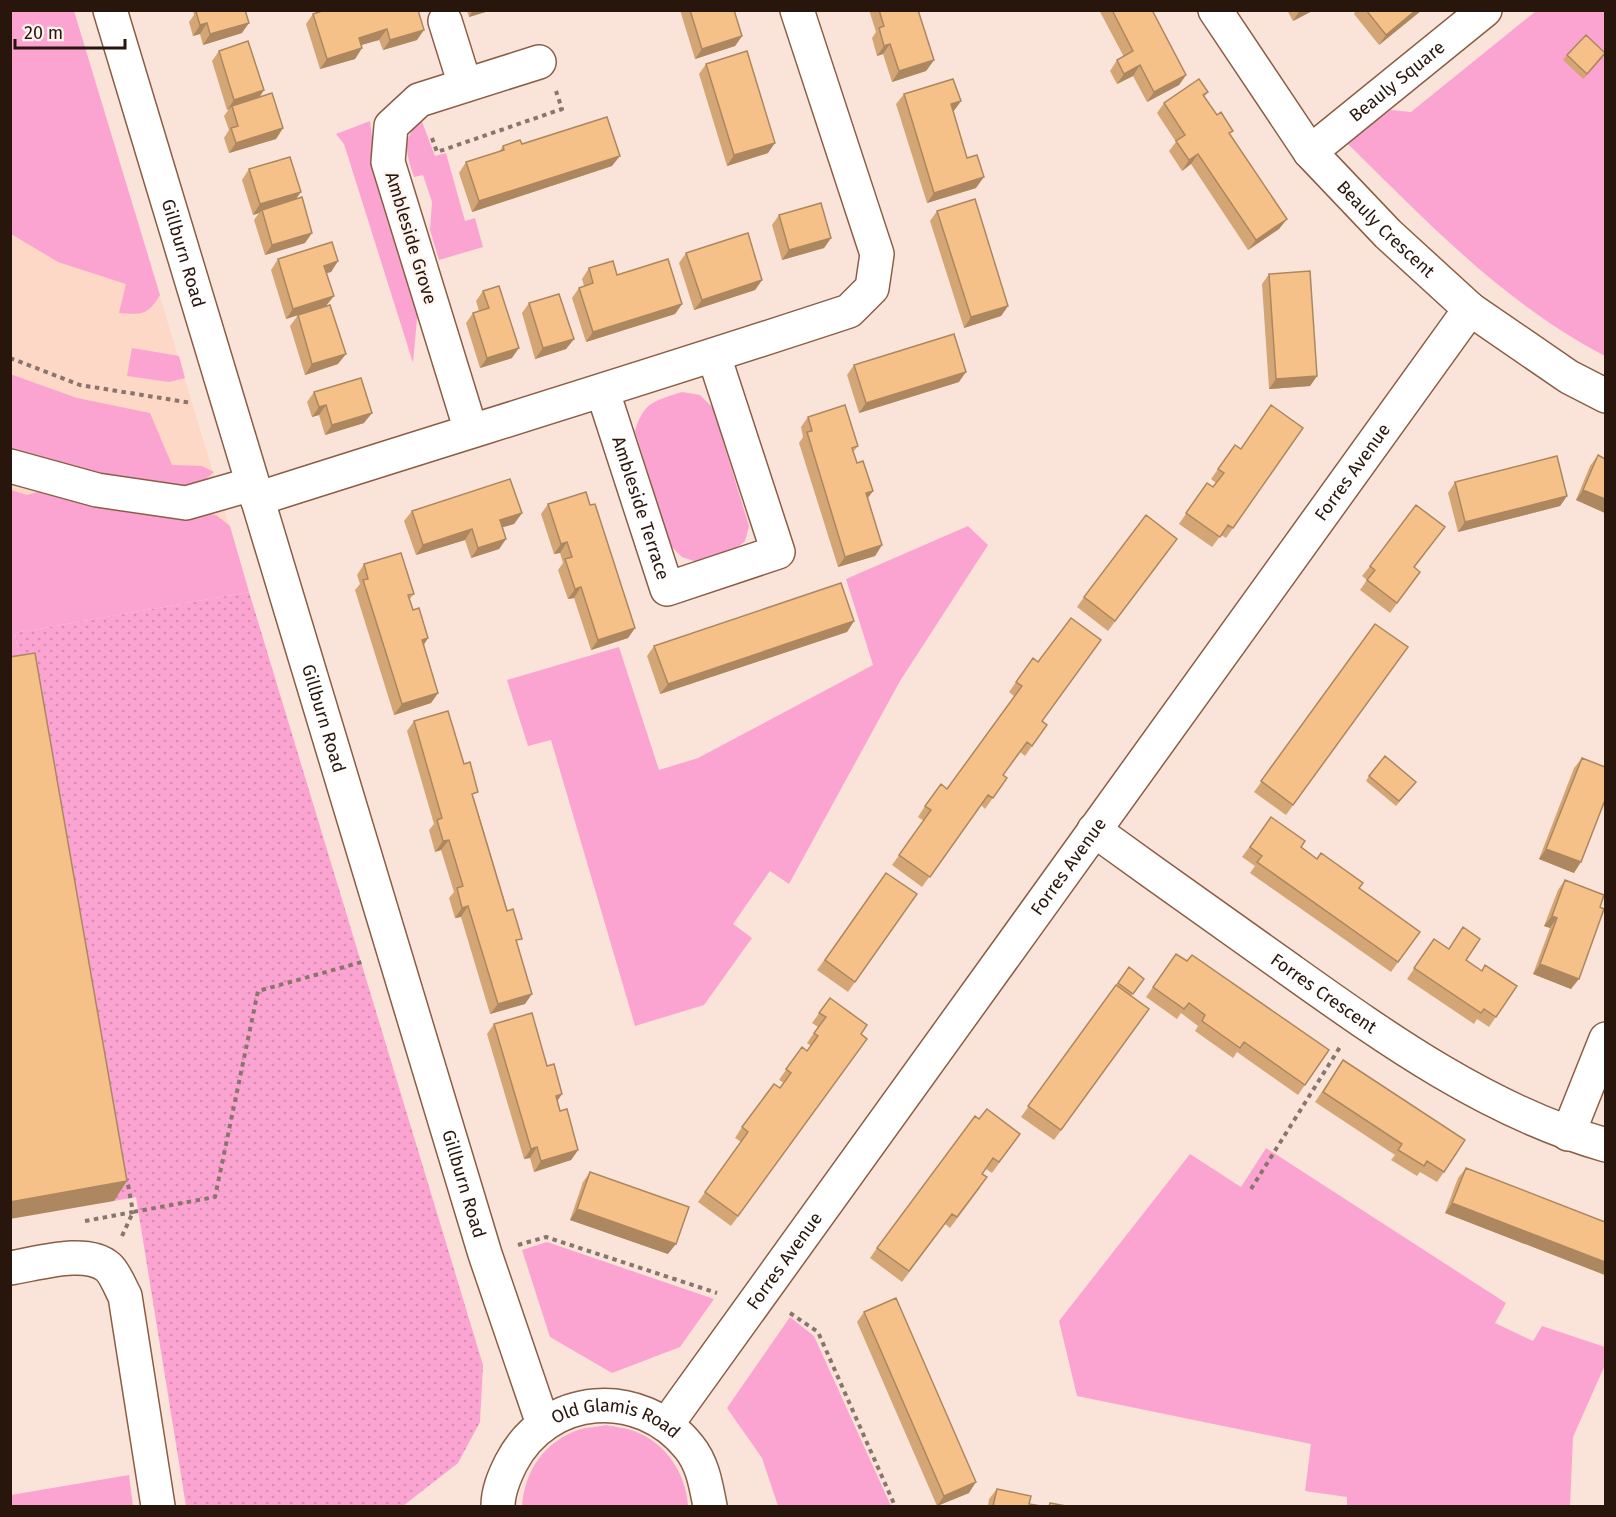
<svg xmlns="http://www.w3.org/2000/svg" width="1616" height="1517" viewBox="0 0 1616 1517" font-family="'Fira Sans',sans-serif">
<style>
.built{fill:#fdd8c6}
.green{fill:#fba4d1}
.park{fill:url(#park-dots)}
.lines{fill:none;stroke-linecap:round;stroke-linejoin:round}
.minor-casing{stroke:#8c5d45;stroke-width:36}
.path{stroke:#89756b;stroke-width:4;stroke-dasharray:4.5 4.5;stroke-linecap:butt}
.minor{stroke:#fff;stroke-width:33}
.wall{fill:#d4a675}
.shaded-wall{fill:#ac875f}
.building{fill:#f6c188;stroke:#ac875f;stroke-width:1.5}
.labels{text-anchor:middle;stroke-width:4.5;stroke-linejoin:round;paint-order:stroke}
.street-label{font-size:18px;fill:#28150b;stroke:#fff4ee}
</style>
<defs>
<pattern id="park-dots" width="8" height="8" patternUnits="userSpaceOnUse" patternTransform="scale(1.5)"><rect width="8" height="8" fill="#fba4d1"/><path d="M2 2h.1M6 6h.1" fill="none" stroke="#d78cb2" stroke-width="1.8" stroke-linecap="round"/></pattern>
</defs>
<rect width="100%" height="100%" fill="#fae4d9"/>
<path class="built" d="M11 11H74L249 592 11 634Z"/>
<path class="green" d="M11 10 74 11 160 295C148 315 142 315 119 313L126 284 58 262 11 234Z
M1536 11H1605V356C1506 305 1426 221 1347 143L1391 110 1411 112Z
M421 119 435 156 446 153 465 221 475 218 483 247 439 260 430 230 432 202 423 175 414 177C406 152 401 140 421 119Z
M370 121 374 153 419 297 413 363 344 144 336 134Z
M132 348 179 356 185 378 169 382 127 376Z
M10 374 77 398 150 413 172 465 202 466 214 472 198 486 181 490 99 480 11 453Z
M682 392 700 395 713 408 749 526 745 541 733 551 697 562 682 557 670 545 635 431C644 401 655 401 682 392Z
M51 488 216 515 230 526 249 592 15 633 22 672 11 674V490L27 495Z
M968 526 988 545 900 681 789 884 770 871 733 924 752 938 704 1005 635 1026 551 740 528 746 507 680 619 647 659 770 698 758 873 665 846 579Z
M1266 1148 1506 1303 1495 1323 1533 1341 1542 1326 1605 1347V1365L1573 1437 1570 1506 1459 1505V1506H1347V1497L1305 1491 1311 1444 1077 1396 1059 1321 1190 1154 1241 1187Z
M547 1242 714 1299 680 1347 612 1373 550 1337 522 1250Z
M790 1317 814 1336 891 1506H778L762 1458 727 1408Z
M606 1425C615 1427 626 1428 634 1431 666 1443 686 1473 688 1506H522C525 1471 543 1443 578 1430 586 1427 597 1427 606 1425Z
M129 1475 133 1506H11V1495Z"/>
<path class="park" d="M249 592 483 1365 480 1422 458 1463 403 1506H186L136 1197 114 1201 15 633Z"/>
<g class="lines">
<g class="minor-casing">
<g id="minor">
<path id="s1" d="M110 10 485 1254 543 1424"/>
<path id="s2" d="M1215 10 1310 152 1388 234 1470 309 1569 377 1606 396"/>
<path d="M445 21 465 85"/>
<path id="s3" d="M1310 152 1485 10"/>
<path id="s4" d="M603 392 667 589 778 552 714 356"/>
<path d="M471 431 388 162 391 126 419 100 539 62"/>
<path d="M10 466 97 490 186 503 252 484"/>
<path d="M257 499C454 436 652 376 849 311L872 288 877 254 797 10"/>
<path id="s5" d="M1094 830C1159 877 1224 923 1290 970 1387 1039 1489 1112 1606 1145"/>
<path d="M1568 1134 1606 1039"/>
<path d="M10 1268C37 1264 86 1248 108 1267 115 1273 120 1287 125 1296L158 1506"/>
<path id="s6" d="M667 1424 1470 309"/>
<path id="s7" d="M498 1506C498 1491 504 1477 511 1463 547 1393 640 1386 689 1447 703 1464 706 1486 710 1506"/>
</g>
</g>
<path class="path" d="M432 138 437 152 562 109 556 91
M10 358 80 385 192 403
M1251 1189 1340 1047
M85 1221 133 1212 127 1179
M122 1236 133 1212 215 1197 258 991 362 962
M518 1245 546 1237 717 1293
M790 1313 818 1332 895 1506"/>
<use href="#minor" class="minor"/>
</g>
<path class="wall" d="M193 10H245L242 33 203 45 200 34 193 36 189 22 194 15Z
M418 10 417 40 383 50 379 40 361 45 362 48 355 59 320 69 306 24 313 14Z
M467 10H492L469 17Z
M680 10H734L742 36 735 46 695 59Z
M869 10H918L934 60 926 71 892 82 883 54 877 56 872 38 876 32Z
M1099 10H1152L1186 75 1179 85 1147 102 1133 76 1117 84 1110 71 1117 60 1124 57Z
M1287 10H1314L1293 21Z
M1356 10H1422L1379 45 1354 14Z
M219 51 264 90 259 97 283 128 276 139 229 153 224 138 229 130 224 116 229 109 227 110 212 61Z
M1567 55 1602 58 1583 79 1563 60Z
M706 64 768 153 727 166 699 74Z
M1208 92 1204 97 1287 219 1279 229 1248 250 1191 164 1182 171 1169 151 1176 142 1157 113 1164 103Z
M904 94 961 101 953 112 976 188 927 203 896 104Z
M522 144 612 166 472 212 459 173 466 162 499 152 503 146Z
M249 169 296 199 305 243 265 255 254 220 259 213 253 215 242 180Z
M937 211 1008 306 1001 316 964 328 930 221Z
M779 215 831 238 824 248 782 260 772 225Z
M686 253 762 280 755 290 694 310 679 263Z
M278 259 338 261 331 272 326 273V306L286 319 271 270Z
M589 268 617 275 682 304 675 314 586 342 572 298 579 288 584 286 582 279Z
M1269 274 1317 376 1310 386 1269 389 1262 284Z
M483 291 512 358 480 368 466 323 473 313 479 311 476 301Z
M529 303 574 339 566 349 535 359 522 313Z
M298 315 338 364 305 375 290 326Z
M854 365 959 382 859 413 847 375Z
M314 392 364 423 325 435 319 415 312 417 307 402Z
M808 417 858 446 853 452 857 463 873 491 868 498 882 545 875 556 838 567 799 443 803 437 801 427Z
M1303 428 1226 538 1221 535 1212 547 1179 524 1207 483 1213 487 1216 483 1211 479 1218 469 1241 449Z
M1598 455 1605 459V513L1576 500 1590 466Z
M1455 482 1567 496 1560 506 1458 532 1448 493Z
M548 504 590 505 635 628 628 638 591 650 574 598 568 599 558 570 563 563 560 553 554 554 541 514Z
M412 511 522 513 514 524 502 527 506 539 499 549 471 558 465 540 416 555 404 521Z
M1445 527 1414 567 1420 572 1390 613 1360 590 1367 580 1362 576 1370 566Z
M1170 549 1108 631 1077 607 1084 597Z
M364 564 414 594 409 600 413 610 428 638 424 645 438 693 431 703 394 715 355 590 360 584 357 575Z
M854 621 847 632 660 694 647 656 654 646Z
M1375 624 1408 647 1286 815 1254 792Z
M1033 658 1042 721 1047 725 1025 756 1020 752 1003 775 1007 778 985 809 981 805 922 887 892 865 924 821 918 817 925 806 947 789 1014 696 1009 692Z
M414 721 474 798 518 945 525 1004 490 1014 461 917 455 918 449 898 454 892 441 850 435 852 429 830 434 824 407 731Z
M1582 758 1574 873 1539 859 1574 768Z
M1369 776 1412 787 1396 806 1366 781Z
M1271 817 1301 847 1420 932 1391 972 1250 873 1255 866 1242 857Z
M886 873 917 894 848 992 817 970Z
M1565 880 1600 907 1571 989 1533 974 1550 928 1544 926 1558 890Z
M1434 939 1482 971 1517 986 1489 1027 1477 1019 1474 1024 1407 979Z
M1176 954 1329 1050 1298 1095 1237 1052 1233 1058 1195 1031 1198 1026 1181 1013 1177 1019 1146 997Z
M1129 967 1144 979 1131 996 1149 1009 1054 1140 1021 1117Z
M830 998 861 1034 867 1039 731 1226 698 1202 741 1142 735 1138 742 1127 780 1088 784 1083 779 1080 802 1047 807 1051 811 1046 807 1043 818 1027 812 1023Z
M494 1024 547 1066 562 1094 557 1101 560 1111 578 1150 571 1160 534 1172 530 1158 524 1159 487 1034Z
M1343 1060 1444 1172 1437 1182 1420 1172 1417 1176 1391 1160 1395 1155 1315 1102Z
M1020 1134 992 1173 986 1169 982 1174 980 1188 950 1228 945 1224 902 1282 870 1258 877 1248Z
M1466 1168 1605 1222V1275L1445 1213 1458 1178Z
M590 1172 668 1254 570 1220 583 1182Z
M864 1312 969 1493 937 1506 857 1322Z
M997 1489 1029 1504 1041 1506H988L989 1499Z"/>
<path class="shaded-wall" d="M473 10H492L469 17Z
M1300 10H1314L1293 21Z
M1416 10H1422L1379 45 1386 35Z
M207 23 200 34 193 36 200 25Z
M249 23 242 33 203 45 210 34Z
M387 29 379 40 351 48 359 38Z
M424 30 417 40 383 50 390 40Z
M742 36 735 46 695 59 702 49Z
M890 44 883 54 877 56 884 46Z
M362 48 355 59 320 69 327 59Z
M1605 53 1602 58 1583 79 1587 74Z
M934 60 926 71 892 82 899 71Z
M1140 65 1133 76 1117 84 1124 74Z
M1186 75 1179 85 1147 102 1154 92Z
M264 90 257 101 232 106 229 109 227 110 234 100Z
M961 101 953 112 943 115 951 104Z
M283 128 276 139 229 153 236 143Z
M775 143 768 153 727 166 734 155Z
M1198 154 1191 164 1182 171 1189 160Z
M620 156 612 166 472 212 479 201Z
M984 177 976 188 927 203 934 193Z
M301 192 293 203 262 210 259 213 253 215 260 204Z
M1287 219 1279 229 1248 250 1256 240Z
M312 233 305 243 265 255 272 245Z
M831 238 824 248 782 260 789 250Z
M338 261 331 272 316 276 324 266Z
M762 280 755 290 694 310 702 300Z
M334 296 326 306 286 319 293 309Z
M682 304 675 314 586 342 593 332Z
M1008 306 1001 316 964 328 971 317Z
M574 339 566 349 535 359 543 348Z
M519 348 512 358 480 368 487 358Z
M346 354 338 364 305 375 312 364Z
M966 372 959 382 859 413 866 403Z
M1317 376 1310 386 1269 389 1276 379Z
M326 405 319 415 312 417 319 407Z
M372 413 364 423 325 435 332 425Z
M1583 490 1605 499V513L1576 500Z
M873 491 865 501 866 493Z
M1567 496 1560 506 1458 532 1465 522Z
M522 513 514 524 493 530 500 520Z
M472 529 465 540 416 555 423 545Z
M506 539 499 549 471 558 478 548Z
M567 542 560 553 554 554 561 544Z
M882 545 875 556 838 567 845 557Z
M581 587 574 598 568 599 575 589Z
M854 621 847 632 660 694 668 684Z
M635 628 628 638 591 650 598 640Z
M428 638 421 648 422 640Z
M438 693 431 703 394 715 402 704Z
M449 840 441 850 435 852 443 841Z
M1546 849 1581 862 1574 873 1539 859Z
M468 906 461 917 455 918 462 908Z
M1552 916 1557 918 1550 928 1544 926Z
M1540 964 1579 979 1571 989 1533 974Z
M532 994 525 1004 490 1014 498 1004Z
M562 1094 555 1104 556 1096Z
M537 1147 530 1158 524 1159 531 1149Z
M578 1150 571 1160 534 1172 541 1161Z
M127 1181 114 1201 10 1219V1202Z
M1452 1203 1605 1262V1275L1445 1213Z
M577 1209 676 1244 668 1254 570 1220Z
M976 1482 969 1493 937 1506 944 1496Z"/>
<path class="building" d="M200 10H245L249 23 210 34 207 23 200 25 196 12Z
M325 10H418L424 30 390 40 387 29 359 38 362 48 327 59 313 14Z
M690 10H734L742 36 702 49Z
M879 10H918L934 60 899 71 890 44 884 46 879 28 884 26Z
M1112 10H1152L1186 75 1154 92 1140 65 1124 74 1117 60 1133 51Z
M1366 10H1416L1386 35Z
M1586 35 1605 53 1587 74 1567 55Z
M248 41 264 90 234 100 219 51Z
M747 51 775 143 734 155 706 64Z
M953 79 961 101 951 104 967 158 977 155 984 177 934 193 904 94Z
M1199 79 1208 92 1203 95 1217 115 1221 112 1233 131 1229 133 1287 219 1256 240 1198 154 1189 160 1176 141 1185 135 1164 103Z
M272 93 283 128 236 143 231 128 238 126 232 106Z
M607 117 620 156 479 201 466 162 504 150 503 146 520 140 522 144Z
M290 157 301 192 260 204 249 169Z
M302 197 312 233 272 245 262 210Z
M975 199 1008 306 971 317 937 211Z
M821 203 831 238 789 250 779 215Z
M748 233 762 280 702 300 686 253Z
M332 242 338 261 324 266 334 296 293 309 278 259Z
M668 259 682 304 593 332 579 288 593 283 589 268 613 261 617 275Z
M1310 271 1317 376 1276 379 1269 274Z
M499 286 519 348 487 358 473 313 489 308 483 291Z
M559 294 574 339 543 348 529 303Z
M330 305 346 354 312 364 298 315Z
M954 334 966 372 866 403 854 365Z
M361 378 372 413 332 425 326 405 319 407 314 392Z
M845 405 858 446 852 448 857 463 863 461 873 491 866 493 882 545 845 557 807 432 812 431 808 417Z
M1271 405 1303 428 1233 528 1228 525 1220 537 1186 513 1207 483 1213 487 1224 473 1218 469 1235 445 1241 449Z
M1598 455 1605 459V499L1583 490Z
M1557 456 1567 496 1465 522 1455 482Z
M510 479 522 513 500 520 506 539 478 548 472 529 423 545 412 511Z
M586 492 590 505 595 504 635 628 598 640 581 587 575 589 565 559 572 557 567 542 561 544 548 504Z
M1416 505 1445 527 1414 567 1420 572 1397 603 1367 580 1375 570 1370 566Z
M1146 515 1177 539 1115 621 1084 597Z
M401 553 414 594 408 595 413 610 419 608 428 638 422 640 438 693 402 704 363 580 368 579 364 564Z
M841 583 854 621 668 684 654 646Z
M1071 618 1101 640 1042 721 1047 725 1032 746 1027 742 1003 775 1007 778 993 798 988 795 930 877 899 855 931 810 925 806 941 784 947 789 1022 686 1016 682 1033 658 1038 662Z
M1375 624 1408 647 1293 805 1261 781Z
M35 653 127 1181 10 1202V657Z
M448 711 464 764 470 762 478 792 472 794 507 911 513 909 522 939 516 940 532 994 498 1004 468 906 462 908 457 888 463 886 449 840 443 841 437 820 442 818 414 721Z
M1385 756 1416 782 1399 801 1369 776Z
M1582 758 1605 767V800L1581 862 1546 849Z
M1271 817 1305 841 1301 847 1317 859 1321 853 1363 883 1359 888 1420 932 1398 962 1257 862 1262 856 1250 847Z
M886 873 917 894 855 982 825 960Z
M1565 880 1604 895 1600 907 1604 909 1579 979 1540 964 1557 918 1552 916Z
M1463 927 1480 939 1466 960 1482 971 1485 965 1517 986 1496 1017 1484 1009 1481 1013 1414 968 1434 939 1449 949Z
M1176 954 1187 961 1192 955 1329 1050 1305 1085 1244 1042 1240 1048 1202 1021 1205 1015 1189 1003 1184 1009 1153 987Z
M1129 967 1144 979 1133 994 1118 983Z
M1116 985 1149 1009 1061 1130 1028 1106Z
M830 998 867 1025 861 1034 867 1039 738 1216 705 1192 748 1132 742 1127 774 1084 780 1088 791 1073 786 1069 802 1047 807 1051 818 1036 814 1033 826 1017 819 1013Z
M532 1013 547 1066 554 1064 562 1094 556 1096 560 1111 567 1109 578 1150 541 1161 537 1147 531 1149 494 1024Z
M1343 1060 1465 1140 1444 1172 1427 1161 1424 1166 1398 1150 1402 1144 1323 1092Z
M987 1109 1020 1134 999 1162 993 1158 982 1174 987 1177 957 1217 952 1214 909 1271 877 1248 975 1116 979 1119Z
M1466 1168 1605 1222V1262L1452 1203Z
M590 1172 689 1207 676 1244 577 1209Z
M896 1298 976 1482 944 1496 864 1312Z
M997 1489 1031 1496 1029 1504 1041 1506H993Z
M1050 1503 1066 1506H1049Z"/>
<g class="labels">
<g class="street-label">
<text dy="6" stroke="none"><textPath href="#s3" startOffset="112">Beauly Square</textPath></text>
<text dy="6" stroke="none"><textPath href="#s2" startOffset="279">Beauly Crescent</textPath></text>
<text transform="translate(411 238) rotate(73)" y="6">Ambleside Grove</text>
<text dy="6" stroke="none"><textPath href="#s1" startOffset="254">Gillburn Road</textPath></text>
<text dy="6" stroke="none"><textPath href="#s6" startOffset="1173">Forres Avenue</textPath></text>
<text dy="6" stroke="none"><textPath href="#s4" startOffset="122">Ambleside Terrace</textPath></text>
<text dy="6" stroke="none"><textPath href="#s1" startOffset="740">Gillburn Road</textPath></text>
<text dy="6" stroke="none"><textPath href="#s6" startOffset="687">Forres Avenue</textPath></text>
<text dy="6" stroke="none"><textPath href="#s5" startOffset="282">Forres Crescent</textPath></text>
<text dy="6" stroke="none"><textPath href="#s1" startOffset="1226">Gillburn Road</textPath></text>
<text dy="6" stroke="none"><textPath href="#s6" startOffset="201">Forres Avenue</textPath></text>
<text dy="6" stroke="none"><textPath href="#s7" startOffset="174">Old Glamis Road</textPath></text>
</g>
</g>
<rect width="1616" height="1517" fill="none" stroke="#28150b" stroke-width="24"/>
<path d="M15 39v9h110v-9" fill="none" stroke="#28150b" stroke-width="3"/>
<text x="24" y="39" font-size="18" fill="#28150b" stroke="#fff4ee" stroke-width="4.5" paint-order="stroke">20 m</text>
</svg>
